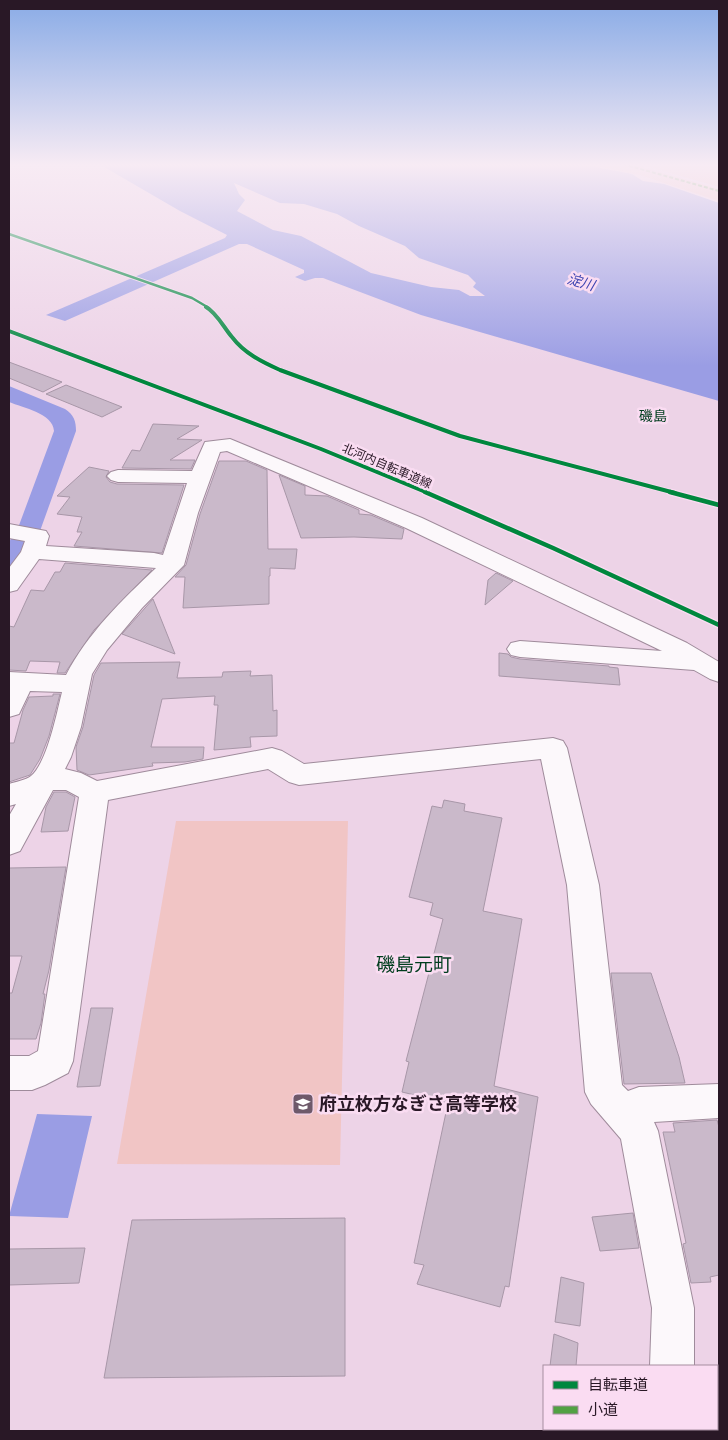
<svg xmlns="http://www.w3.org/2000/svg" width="728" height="1440" viewBox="0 0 728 1440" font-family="Lato,'Noto Sans JP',sans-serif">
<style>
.green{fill:#f1c5c5}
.water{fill:#9a9de4;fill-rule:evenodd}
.building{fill:#cab9ca;stroke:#a897a8}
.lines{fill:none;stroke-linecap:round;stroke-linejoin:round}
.minor-casing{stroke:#9f8b9b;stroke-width:2}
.minor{fill:#fcf8fb;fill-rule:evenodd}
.quiet{stroke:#51a142;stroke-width:2;stroke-dasharray:4 2;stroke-linecap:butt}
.cycleway-far2-casing{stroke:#fadcf2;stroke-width:4.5}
.cycleway-far1-casing{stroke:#fadcf2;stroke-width:5.5}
.cycleway-casing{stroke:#fadcf2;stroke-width:7}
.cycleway-far2{stroke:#00873e;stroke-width:2.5}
.cycleway-far1{stroke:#00873e;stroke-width:4}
.cycleway{stroke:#00873e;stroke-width:4.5}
.labels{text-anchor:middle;stroke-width:5;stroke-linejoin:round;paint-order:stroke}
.far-street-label{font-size:12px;fill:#291826;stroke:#fadcf2}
.far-water-label{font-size:14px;font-style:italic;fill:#3e45b1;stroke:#fadcf2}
.far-neighbourhood-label{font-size:14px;fill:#003d1e;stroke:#fadcf2}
.near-poi-label{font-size:18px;font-weight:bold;fill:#291826;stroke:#fadcf2;text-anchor:start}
.near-neighbourhood-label{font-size:19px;fill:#003d1e;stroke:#fadcf2}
</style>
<rect width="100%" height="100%" fill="#edd3e7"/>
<path class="green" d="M588 164H632L719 189V201L640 175Z
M639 164H719V187Z
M176 821H348L340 1165 117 1164Z"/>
<path class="water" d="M99 164H568L590 166 632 174 643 181 664 184 719 203V401L421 315 323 278H315L305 281 295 277 304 273V270L247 244H239L65 321 46 315 225 238 227 235 180 211ZM234 183 280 203 304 204 337 214 359 226 405 246 419 258 468 275 476 283 473 287 485 296H470L459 290 431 287 371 273 301 236 273 230 237 211 245 200 239 194Z
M9 386 65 409C74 415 76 421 76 431L40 531 9 574V542L18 528 54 431C53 413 23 408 9 402Z
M37 1114 92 1116 68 1218 9 1216Z"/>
<path class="building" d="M9 362 62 382 43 392 9 378Z
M66 385 122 407 102 417 46 394Z
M153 424 199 426 177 439 202 440 170 460H195L191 469 122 468 132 450 140 451Z
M219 461H246L267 470 268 549H297L295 569 270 568V576H269V604L183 608 185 577H175L186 565 200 514Z
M89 467 109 471 106 477 110 482 117 484 184 485 162 553 74 546 82 532H77L82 517 57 514 70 497 57 496Z
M279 475 305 486V495L327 496 359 510V514L371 515 404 529 402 539 354 537 301 538Z
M65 563 152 570 94 630 65 673H57L60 662 30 661 26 671 9 670V626L14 627 31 590 44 591 55 572H60Z
M496 573 513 581 485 605 488 580Z
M153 599 175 654 122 634Z
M499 653 508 654 511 657 520 659 609 666V667L618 668 620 685 499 676Z
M180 662 177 678 222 677 223 672 251 671 250 676 272 675 273 711 277 710V736L250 737 251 747 214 750 218 705H214L215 696 162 699 151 747H204L203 759 185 762 152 763 153 766 89 775 77 770 76 747 83 727 94 675 101 663Z
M53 694H60L49 736 40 759 30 775 9 782V743H14L23 710 29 697 53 696Z
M54 792H66L75 797 68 831 41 832 46 807Z
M444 800 465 804 464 811 502 818 483 911 522 919 494 1086 538 1097 509 1287 505 1286 500 1307 417 1284 424 1265 414 1263 448 1103 402 1092 409 1062 406 1061 443 919 430 915 433 903 409 897 432 806 442 808Z
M66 867 49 970 43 994H45L41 1023 36 1039H9V993H12L22 956H9V868Z
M611 973H651L679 1057 685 1083 624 1084Z
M91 1008H113L100 1086 77 1087Z
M717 1120 719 1127V1275L710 1277 711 1282 691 1283 683 1244 686 1243 663 1132H675L673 1123Z
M633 1213 639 1248 600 1251 592 1217Z
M345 1218V1376L104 1378 132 1220Z
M85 1248 79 1283 9 1285V1249Z
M561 1277 584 1283 580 1326 555 1322Z
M554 1334 578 1343 576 1366H550Z"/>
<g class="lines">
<g class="minor-casing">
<path id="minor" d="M230 439 422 518 687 643 719 662V682L710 679 694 670 520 657 511 655 507 649 511 643 520 641 662 651 406 528 227 451 220 452 198 513 184 565 142 608 107 650 92 674 81 727 71 757 65 769 81 773 97 781 272 748 282 751 304 764 553 738 563 741 567 748 599 885 622 1085 628 1091 639 1087 719 1084V1118L654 1122 658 1131 694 1308V1366H650L652 1308 621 1139 591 1104 585 1092 567 885 541 759 299 785 289 782 268 769 108 800 73 1061 68 1073 45 1085 32 1090H9V1056H29L38 1051 79 797 66 790H53L20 851 9 855V816L16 804 9 806V784C15 782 26 780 31 776 47 763 57 712 62 692L30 691 19 714 9 717V672L66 675C88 633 122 600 156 568L39 559 17 590 9 592V568L21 552 25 541 9 538V524L46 531 49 536 46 546 154 553 163 555 187 483 118 482 111 480 107 476 111 472 118 470 192 471 205 442Z
M647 1429H693V1431H647Z"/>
</g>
<use href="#minor" class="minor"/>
<path class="quiet" d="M623 164 719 191"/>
<g class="cycleway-far2-casing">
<path id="cycleway-far2" d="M9 234 192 298 209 308"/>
</g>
<g class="cycleway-far1-casing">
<path id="cycleway-far1" d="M206 307C217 313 224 328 232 337 244 353 262 362 280 370L460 436 675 493
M9 331 321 449 428 493"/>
</g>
<g class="cycleway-casing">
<path id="cycleway" d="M425 492 553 548 719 625
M670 492 719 505"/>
</g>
<use href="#cycleway-far2" class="cycleway-far2"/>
<use href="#cycleway-far1" class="cycleway-far1"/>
<use href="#cycleway" class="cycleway"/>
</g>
<linearGradient id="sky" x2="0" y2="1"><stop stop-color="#89abe6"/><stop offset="0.45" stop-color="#f7ebf4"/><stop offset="1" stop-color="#f7ebf4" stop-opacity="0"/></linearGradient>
<rect width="728" height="366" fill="url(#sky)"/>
<defs>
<g id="school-square" transform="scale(1.125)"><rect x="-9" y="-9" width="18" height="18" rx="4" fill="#6e596a" stroke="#fadcf2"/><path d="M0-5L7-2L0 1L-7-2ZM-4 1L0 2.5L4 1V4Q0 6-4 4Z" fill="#fff"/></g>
</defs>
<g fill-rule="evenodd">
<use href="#school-square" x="303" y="1104"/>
</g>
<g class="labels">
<g class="far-street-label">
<text transform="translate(387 466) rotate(23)" y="4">北河内自転車道線</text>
</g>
<g class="far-water-label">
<text transform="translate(581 282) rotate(16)" y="5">淀川</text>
</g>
<g class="far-neighbourhood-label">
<text x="653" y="421">磯島</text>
</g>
<g class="near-poi-label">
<text x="319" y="1110">府立枚方なぎさ高等学校</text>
</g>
<g class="near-neighbourhood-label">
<text x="414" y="971">磯島元町</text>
</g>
</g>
<rect width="728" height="1440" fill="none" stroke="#291826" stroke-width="20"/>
<rect x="543" y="1365" width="175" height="65" fill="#fadcf2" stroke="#a68ea0"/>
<rect x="553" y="1381" width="25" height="8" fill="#00873e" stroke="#a68ea0"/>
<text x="588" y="1390" font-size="15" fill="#291826">自転車道</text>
<rect x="553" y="1406" width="25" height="8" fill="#51a142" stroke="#a68ea0"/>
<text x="588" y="1415" font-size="15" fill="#291826">小道</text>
</svg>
